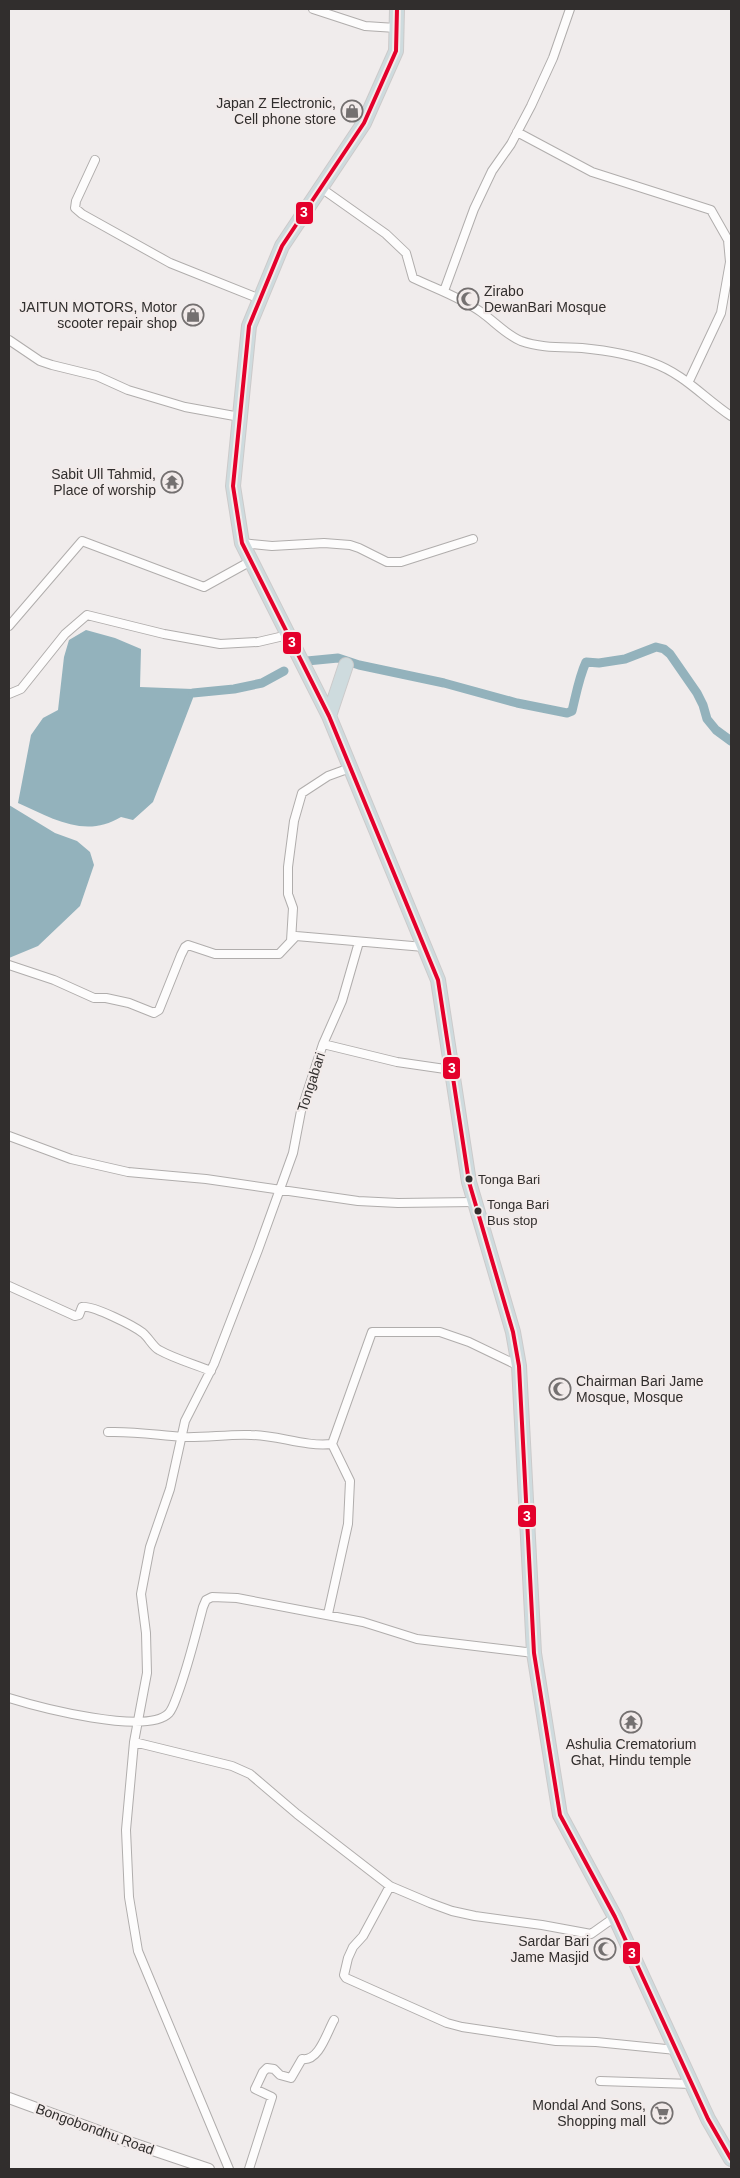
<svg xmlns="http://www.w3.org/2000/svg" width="740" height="2178" viewBox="0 0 740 2178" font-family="Arial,sans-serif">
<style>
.water{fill:#93b2bc}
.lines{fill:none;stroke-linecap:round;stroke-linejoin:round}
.canal{stroke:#93b2bc;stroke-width:9}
.minor-casing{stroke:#b0adac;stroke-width:10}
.tertiary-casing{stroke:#b0adac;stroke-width:12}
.trunk-casing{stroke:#cccaca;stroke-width:16}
.minor{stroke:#fdfcfc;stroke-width:8}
.tertiary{stroke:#fdfcfc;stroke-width:10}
.trunk{stroke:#cedbde;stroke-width:14}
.bus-1-casing{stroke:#f2ebea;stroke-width:8}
.bus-1{stroke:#e4002b;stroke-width:4}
.bus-dot{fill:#312e2d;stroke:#f2ebea;stroke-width:2}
.labels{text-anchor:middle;stroke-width:4.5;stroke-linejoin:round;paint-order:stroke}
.bus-label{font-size:13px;fill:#312e2d;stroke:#f2ebea;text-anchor:start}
.poi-label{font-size:14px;fill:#312e2d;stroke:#f2ebea;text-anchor:end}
.street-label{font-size:14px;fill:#312e2d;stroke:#f2ebea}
.line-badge{stroke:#f2ebea;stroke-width:2}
.badge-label{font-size:14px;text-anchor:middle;font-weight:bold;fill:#fff}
</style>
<rect width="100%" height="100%" fill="#f0ecec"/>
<path class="water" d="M86 630 115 638 141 649 140 687 193 689V698L153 802 133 820 121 817C85 839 52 818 18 803L31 735 43 718 58 710 64 657 69 640Z
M9 805 55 833 77 841 90 852 94 865 80 906 38 946 9 958Z"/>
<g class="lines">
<path class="canal" d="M307 661 338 658 359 665 444 683 517 703 567 713 572 711C576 695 579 677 586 662L599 663 625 659 656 647 664 649 670 654 697 693 703 705 707 719 716 730 731 741
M193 693 234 689 262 683 284 671"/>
<g class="minor-casing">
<path id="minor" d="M313 9 365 26 396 28
M517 132 592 172 711 210 728 240 730 262 721 313 689 381
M95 160 76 201 75 208 82 214 170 263 260 299
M321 188 386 234 406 253 413 278C436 289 460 297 481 312 495 322 505 334 521 341 540 348 562 347 582 348 603 350 633 355 653 363 684 374 704 398 731 416
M444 291 474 209 492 171 511 144 531 106 553 58 570 9
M9 340 40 361 52 365 97 376 128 390 185 407 240 417
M242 543 272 546 324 543 350 545 359 548 387 562H401L473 539
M9 626 82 541 204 587 251 561
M9 694 21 689 65 634 87 615 164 634 220 644 258 642 288 635
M291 941 293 908 288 894V867L294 821 302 793 328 776 350 768
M9 965 54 980 94 998H106L129 1003 154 1013 159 1010 181 955 185 947 188 945 215 954H279L296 936 424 947
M323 1044 397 1062 452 1070
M9 1136 71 1159 128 1172 206 1179 358 1201 398 1203 474 1202
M9 1286 75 1316 79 1315 82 1307C93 1305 134 1326 143 1333 149 1338 153 1347 159 1350 175 1359 194 1364 211 1371
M108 1432C134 1431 156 1435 182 1437 205 1438 228 1434 251 1435 278 1435 304 1447 332 1444
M328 1614 348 1524 350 1481 332 1444 372 1332H440L469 1342 519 1366
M9 1698C38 1707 147 1736 169 1713 173 1708 175 1701 177 1696 188 1667 195 1637 203 1607L206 1600 212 1597 237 1598 363 1622 417 1639 534 1653
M134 1742 232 1766 250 1774 297 1814 390 1886 430 1903 452 1911 475 1916 542 1925 591 1934 615 1917
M390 1886 363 1936 353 1947 348 1958 344 1975 346 1978 447 2023 462 2027 556 2041 596 2042 676 2050
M600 2081 692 2084
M229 2169 138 1951 129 1897 126 1830 134 1742 147 1673 146 1633 141 1594 150 1547 170 1489 185 1421 214 1364 258 1250 293 1153 301 1111 323 1044 342 1001 359 942
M249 2169 272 2097 255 2089 263 2072 267 2068 274 2069 280 2075 291 2078 302 2059C319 2062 327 2032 334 2020"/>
</g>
<g class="tertiary-casing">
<path id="tertiary" d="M9 2098 126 2141 209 2169"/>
</g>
<g class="trunk-casing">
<path id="trunk" d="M397 9 396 51 364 123 282 246 249 326 233 486 242 543 329 716 438 980 469 1182 513 1332 519 1366 534 1653 560 1815 615 1917 708 2119 731 2159
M329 716 346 665"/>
</g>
<use href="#minor" class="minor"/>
<use href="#tertiary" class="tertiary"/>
<use href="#trunk" class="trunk"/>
<g class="bus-1-casing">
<path id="bus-1" d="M397 9 396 51 364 123 282 246 249 326 233 486 242 543 329 716 438 980 469 1182 513 1332 519 1366 534 1653 560 1815 615 1917 708 2119 731 2159"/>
</g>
<use href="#bus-1" class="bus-1"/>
</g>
<defs>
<g id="shop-ring" transform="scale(1.125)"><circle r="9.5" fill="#f2ebea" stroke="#747070" stroke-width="1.5"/><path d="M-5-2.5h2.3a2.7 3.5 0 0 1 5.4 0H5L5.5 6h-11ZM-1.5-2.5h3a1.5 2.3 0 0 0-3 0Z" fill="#747070"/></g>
<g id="mosque-ring" transform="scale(1.125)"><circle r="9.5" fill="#f2ebea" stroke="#747070" stroke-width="1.5"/><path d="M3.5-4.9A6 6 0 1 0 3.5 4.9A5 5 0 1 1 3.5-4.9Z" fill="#747070"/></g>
<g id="temple-ring" transform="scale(1.125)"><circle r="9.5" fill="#f2ebea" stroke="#747070" stroke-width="1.5"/><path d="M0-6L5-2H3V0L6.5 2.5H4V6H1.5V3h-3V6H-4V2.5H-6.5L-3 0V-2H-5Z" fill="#747070"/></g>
<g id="supermarket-ring" transform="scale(1.125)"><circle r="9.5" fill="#f2ebea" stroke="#747070" stroke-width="1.5"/><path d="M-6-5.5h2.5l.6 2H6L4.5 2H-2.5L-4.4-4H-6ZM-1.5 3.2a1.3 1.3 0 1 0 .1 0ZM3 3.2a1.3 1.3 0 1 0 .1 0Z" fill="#747070"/></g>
</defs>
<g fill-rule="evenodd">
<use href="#shop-ring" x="352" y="111"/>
<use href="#mosque-ring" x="468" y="299"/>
<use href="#shop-ring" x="193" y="315"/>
<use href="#temple-ring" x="172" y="482"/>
<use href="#mosque-ring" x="560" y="1389"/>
<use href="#temple-ring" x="631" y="1722"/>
<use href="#mosque-ring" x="605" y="1949"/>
<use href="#supermarket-ring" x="662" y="2113"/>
</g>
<g class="bus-dot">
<circle cx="469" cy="1179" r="4.5"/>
<circle cx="478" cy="1211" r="4.5"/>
</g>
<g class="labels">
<g class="bus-label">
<text x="478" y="1184">Tonga Bari</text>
<text x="487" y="1209">Tonga Bari<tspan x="487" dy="16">Bus stop</tspan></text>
</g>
<g class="poi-label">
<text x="336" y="108">Japan Z Electronic,<tspan x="336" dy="16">Cell phone store</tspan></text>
<text x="484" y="296" text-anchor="start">Zirabo<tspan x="484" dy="16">DewanBari Mosque</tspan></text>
<text x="177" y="312">JAITUN MOTORS, Motor<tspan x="177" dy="16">scooter repair shop</tspan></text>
<text x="156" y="479">Sabit Ull Tahmid,<tspan x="156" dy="16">Place of worship</tspan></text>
<text x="576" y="1386" text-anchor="start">Chairman Bari Jame<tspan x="576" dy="16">Mosque, Mosque</tspan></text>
<text x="631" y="1749" text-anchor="middle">Ashulia Crematorium<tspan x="631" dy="16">Ghat, Hindu temple</tspan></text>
<text x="589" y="1946">Sardar Bari<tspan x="589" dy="16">Jame Masjid</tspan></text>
<text x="646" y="2110">Mondal And Sons,<tspan x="646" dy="16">Shopping mall</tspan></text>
</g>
<g class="street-label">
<text transform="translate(311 1082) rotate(-72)" y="5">Tongabari</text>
<text transform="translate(95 2129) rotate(20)" y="5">Bongobondhu Road</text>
</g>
</g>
<g class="line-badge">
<rect x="295" y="201" width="19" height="24" rx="5" fill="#e4002b"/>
<rect x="282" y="631" width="20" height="24" rx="5" fill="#e4002b"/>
<rect x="442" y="1056" width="19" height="24" rx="5" fill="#e4002b"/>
<rect x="517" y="1504" width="20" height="24" rx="5" fill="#e4002b"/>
<rect x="622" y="1941" width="19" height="24" rx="5" fill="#e4002b"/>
</g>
<g class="badge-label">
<text x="304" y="217">3</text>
<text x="292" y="647">3</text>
<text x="452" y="1073">3</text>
<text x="527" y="1521">3</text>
<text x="632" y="1958">3</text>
</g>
<rect width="740" height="2178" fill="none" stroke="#312e2d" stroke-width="20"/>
</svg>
